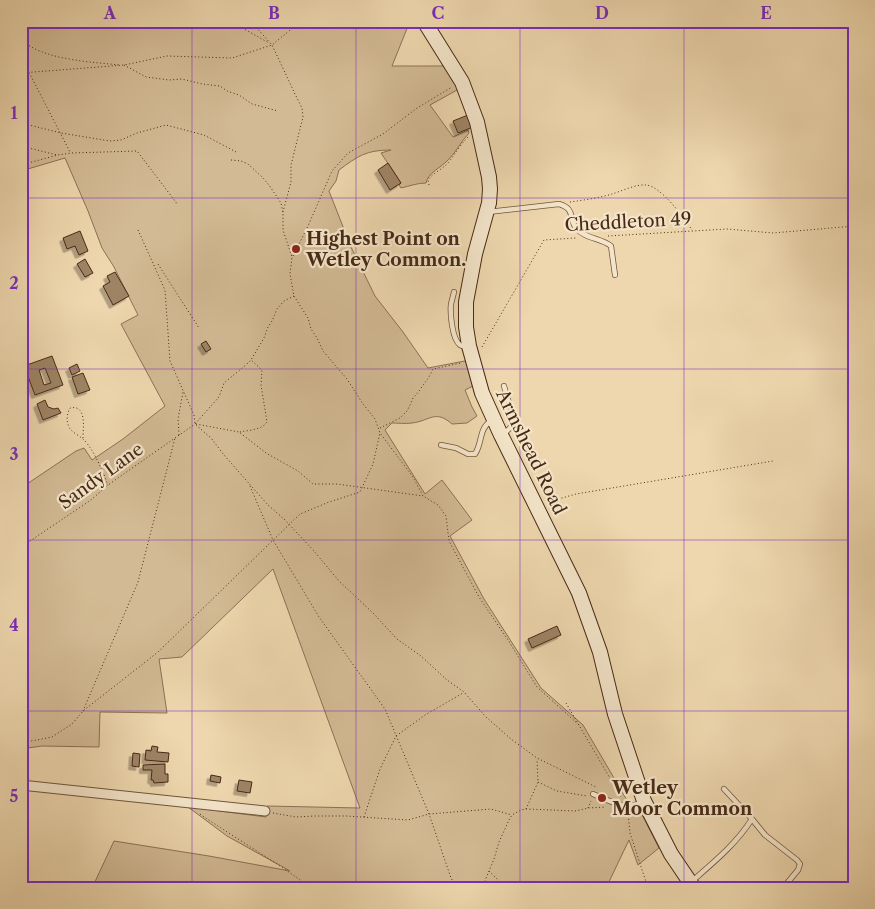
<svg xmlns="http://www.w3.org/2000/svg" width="875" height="909" viewBox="0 0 875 909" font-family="'Libre Caslon Text',serif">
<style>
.green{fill:#d2ba94;stroke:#8c7254}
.building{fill:#9e8465;stroke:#472a15;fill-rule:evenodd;filter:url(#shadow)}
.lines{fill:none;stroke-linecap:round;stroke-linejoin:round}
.lane-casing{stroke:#71553b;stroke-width:6}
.street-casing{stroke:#71553b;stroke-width:11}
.secondary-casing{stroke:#472a15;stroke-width:16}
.path{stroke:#472a15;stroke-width:1;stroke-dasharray:1 2.5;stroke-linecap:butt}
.lane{stroke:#f4e5ca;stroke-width:4.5}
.street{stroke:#f4e5ca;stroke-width:9}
.secondary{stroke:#f4e5ca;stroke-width:14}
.grid{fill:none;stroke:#7b2cbf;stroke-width:1;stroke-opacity:0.55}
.poi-dot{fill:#8f2418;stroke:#f4e5ca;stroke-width:2}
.labels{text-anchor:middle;stroke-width:4.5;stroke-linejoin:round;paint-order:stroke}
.street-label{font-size:18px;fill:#472a15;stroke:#f4e5ca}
.poi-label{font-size:18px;font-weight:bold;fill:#472a15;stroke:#f4e5ca;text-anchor:start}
.neatline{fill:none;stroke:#7b2cbf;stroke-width:2}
.grid-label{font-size:16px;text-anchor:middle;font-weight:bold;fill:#7b2cbf}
</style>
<defs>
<filter id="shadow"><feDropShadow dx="-3.5" dy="3.5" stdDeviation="0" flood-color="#0004"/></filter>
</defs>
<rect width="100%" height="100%" fill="#eed7ae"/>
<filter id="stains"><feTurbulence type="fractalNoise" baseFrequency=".004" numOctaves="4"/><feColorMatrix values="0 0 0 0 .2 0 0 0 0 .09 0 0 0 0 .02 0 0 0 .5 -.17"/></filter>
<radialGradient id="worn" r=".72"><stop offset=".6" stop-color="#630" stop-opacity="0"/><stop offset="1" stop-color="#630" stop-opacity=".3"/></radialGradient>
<path class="green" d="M21 21H410L392 66H446L459 89 430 105 453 137 468 130 469 133C461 141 456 153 447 161 440 168 428 173 426 183 417 183 410 186 401 188L399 185 401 183 381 153 391 150C366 150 358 156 339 170L336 181 329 191 351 247 375 296 403 332 428 368 470 360 473 386 465 390 472 407 477 416 467 423 452 424C435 409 430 421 412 423 405 424 398 423 392 423L385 430 425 494 442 480 472 520 450 536 484 599 541 688 583 725 628 802 630 805 636 803 659 848 638 865 629 840 606 888H97L93 886 114 841 209 856 290 871 227 836 188 807 266 817 267 806 360 808 273 569 182 657 159 659 167 713 100 712 99 747 42 746 21 749V488L76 451 84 448 92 460 123 439 165 406 121 324 138 315 114 267 102 248 88 211 65 158 21 171Z"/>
<path class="building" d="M468 115 473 127 458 133 453 121Z
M388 163 401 183 390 190 378 170Z
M80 231 88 251 79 255 75 246 67 249 63 238Z
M85 259 93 273 85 277 77 264Z
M115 272 129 296 113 305 103 286 110 282 107 276Z
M206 341 211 349 206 352 201 344Z
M52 356 63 385 35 395 24 366ZM45 368 51 383 44 385 39 370Z
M77 364 80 371 72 375 69 368Z
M83 373 90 390 78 394 72 377Z
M45 400 48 407 54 409 58 408 61 413 43 420 37 404Z
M557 626 561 635 532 648 528 639Z
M152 746 158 747 157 752 169 753 168 762 145 760 146 750 151 751Z
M133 753 140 754 139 767 132 766Z
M165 764V774H168V782L154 783 153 780H151L152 770H143V765Z
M211 775 221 777 220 783 210 781Z
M239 780 252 782 250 793 237 791Z"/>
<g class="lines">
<g class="lane-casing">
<path id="lane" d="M488 212 559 204C576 209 568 218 576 228 585 239 601 238 611 246L615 275
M454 292C453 296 452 300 451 304 450 313 452 339 460 345 463 347 464 346 468 346
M502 435C510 429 514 425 515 415L509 403 504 386
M441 445 456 448 468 454H475C483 442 478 429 492 420
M724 789 752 819 765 835 797 860 800 864 798 870 783 888
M593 794C610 801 625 811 643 802
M691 882C714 862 736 844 752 819"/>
</g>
<g class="street-casing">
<path id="street" d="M21 785 265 811"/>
</g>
<g class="secondary-casing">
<path id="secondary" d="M424 21 462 82 477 122 489 177 490 189 489 203 475 254 466 302V327L469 346 482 393 501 435 579 593 600 652 615 714 644 801 671 854 694 888"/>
</g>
<path class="path" d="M230 21 269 43
M253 21 255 26 272 45 295 94 302 108 303 117 291 165V182L283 212
M21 39C41 60 92 62 120 65
M21 57 70 152
M124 65 146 77 169 80 182 79 202 84 220 86 227 91 239 95 252 104 278 111
M21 73 124 65 167 56 232 58 272 45 301 21
M21 123 61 133 110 141 121 140 137 133 166 125 204 135 238 153
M21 146 57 155
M231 160 241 161 248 164 261 176 269 185 281 203 283 213V230L292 257 290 274 294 296 308 318 311 329 317 338 323 351 347 379 363 404 375 419 380 433 413 477 423 496 438 505 446 516 449 541 479 597 508 640 537 687 579 725
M21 165 58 155 71 153 137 151 178 205
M429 185 428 180C433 173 441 170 447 164 455 155 460 145 468 137
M570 202C584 200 599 198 612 194 622 191 636 184 646 185 661 186 684 218 692 230
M138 230 165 290 170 361 194 415 195 424 211 438 224 455 268 505 284 519 314 551 339 581 374 614 397 639 421 656 447 680 464 692 486 717 511 739 537 758 596 787 595 788
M608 236 727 229 773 233 854 226
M293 256 308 226 332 171 348 153 383 134 417 108 452 87
M158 264 199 328
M482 347 544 240 576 238
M196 424 239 432 266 453 298 471 313 484H337L423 496
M380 428 400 418 407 411 411 403 413 398 419 391 429 377 433 369 461 363
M240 432C249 430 262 430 267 422L261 385 262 371 260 368 251 360
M179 435 178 419 183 392
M83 438C83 428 87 404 70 408 67 413 66 421 69 427 72 433 79 435 84 440 94 450 103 472 108 485
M250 486 273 540 319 617 385 709 429 814 451 878 457 888
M548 502 576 494 773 461
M21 547 91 500 108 485 195 424 219 397 224 383 247 364 251 360 264 338 268 327 272 321 277 309 284 301 294 296
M566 703 621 797
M83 711 138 582 175 438
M21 743 52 737 72 724 83 711 158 652 300 514 329 502 360 492 373 464 380 433
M538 782 557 791 587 796
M588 808 591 801
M526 809 538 782 537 759
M628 812 630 833 648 888
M273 813 296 817 315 816H346L408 820 429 814 491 809 512 815
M200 814 207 819 277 864 312 888
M364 817 380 769 396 736 425 715 463 693
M489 871 506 888
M482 888 494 859 499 842 509 820 512 815 521 810 526 809 576 811 588 808 606 807"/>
<use href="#lane" class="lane"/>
<use href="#street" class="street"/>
<use href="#secondary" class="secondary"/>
</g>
<path class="grid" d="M192 21V888M356 21V888M520 21V888M684 21V888M21 198H854M21 369H854M21 540H854M21 711H854"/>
<g class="poi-dot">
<circle cx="296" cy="249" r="5"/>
<circle cx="602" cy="798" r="5"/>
</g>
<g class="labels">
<g class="street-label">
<text transform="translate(628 222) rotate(-3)" y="6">Cheddleton 49</text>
<text transform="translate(531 452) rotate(64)" y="6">Armshead Road</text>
<text transform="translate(101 476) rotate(-36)" y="6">Sandy Lane</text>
</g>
<g class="poi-label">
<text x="306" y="245">Highest Point on<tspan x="306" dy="21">Wetley Common.</tspan></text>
<text x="612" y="794">Wetley<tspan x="612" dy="21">Moor Common</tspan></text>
</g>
</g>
<rect width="875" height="909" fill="none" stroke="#eed7ae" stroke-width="55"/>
<rect x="28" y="28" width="820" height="854" class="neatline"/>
<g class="grid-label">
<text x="110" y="19">A</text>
<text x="274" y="19">B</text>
<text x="438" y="19">C</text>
<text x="602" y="19">D</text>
<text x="766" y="19">E</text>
<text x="14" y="119">1</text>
<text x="14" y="289">2</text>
<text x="14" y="460">3</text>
<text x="14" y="631">4</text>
<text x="14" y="802">5</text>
</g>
<rect width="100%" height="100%" filter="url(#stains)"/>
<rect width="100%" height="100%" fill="url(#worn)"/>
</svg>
